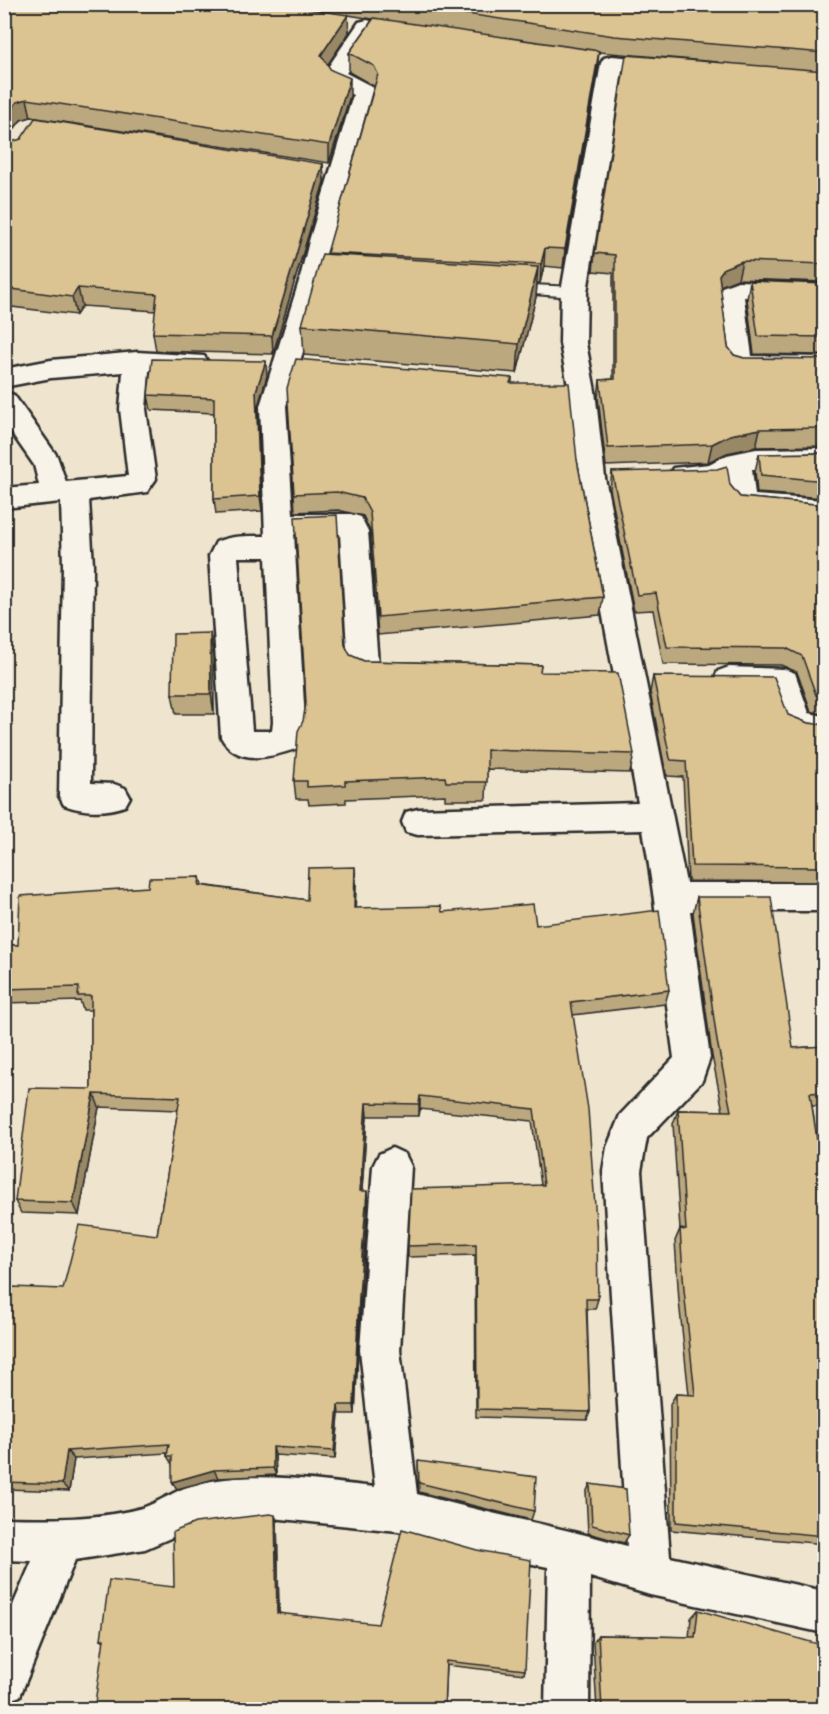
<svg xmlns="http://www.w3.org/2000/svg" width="829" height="1714" viewBox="0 0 829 1714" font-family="Sriracha,sans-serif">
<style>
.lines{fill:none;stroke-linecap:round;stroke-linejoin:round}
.lane-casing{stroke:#2b2b2b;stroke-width:4}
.street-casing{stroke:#2b2b2b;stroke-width:5}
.lane{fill:#f7f3e8;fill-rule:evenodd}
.street{fill:#f7f3e8;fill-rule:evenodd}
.wall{fill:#bca87e;stroke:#2b2b2b;stroke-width:1.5}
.shaded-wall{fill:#986;stroke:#2b2b2b;stroke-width:1.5}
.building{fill:#dbc392;stroke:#2b2b2b;stroke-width:1.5}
</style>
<rect width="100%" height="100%" fill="#efe5ce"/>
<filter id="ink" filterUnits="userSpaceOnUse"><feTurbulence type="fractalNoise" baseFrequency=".0167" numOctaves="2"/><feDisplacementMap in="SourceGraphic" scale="12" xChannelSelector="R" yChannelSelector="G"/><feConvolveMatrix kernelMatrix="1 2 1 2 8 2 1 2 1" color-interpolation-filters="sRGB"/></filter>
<g filter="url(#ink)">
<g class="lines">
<g class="lane-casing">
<path id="lane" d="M511 284 574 287 582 292 574 297 506 292 503 289Z"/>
</g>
<g class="street-casing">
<path id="street" d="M367 20 375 22 378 27 346 73 373 87 376 92 333 241 326 278 286 406 293 514H351L361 517 368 531 378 664 374 672 363 676 352 672 348 664 340 534H294L305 722 303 739 298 748C273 757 237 767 221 737L209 556 216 542C232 535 248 536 265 536L260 406 300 278 309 241 353 95 333 86 324 73 359 22ZM238 557H266L273 722 272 731H252Z
M612 56 668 61 676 63 679 68 676 73 668 75 622 71 587 292 586 343 595 391 605 478 686 883H824V911H690L710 1058 702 1081 647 1138 641 1171 670 1557 824 1591V1633L650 1595 590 1577 589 1710H545L548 1567 476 1553 398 1531 272 1518 198 1526 145 1549 75 1560 20 1696 4 1702V1626L32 1561 4 1560V1518C50 1519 97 1520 142 1508 160 1502 177 1489 196 1484 255 1470 316 1481 375 1487L360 1350 373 1166 379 1154 392 1148 405 1154 411 1166 400 1350 417 1494C487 1514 558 1526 627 1546L603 1171 607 1147 620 1115 674 1058C663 982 657 905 643 830L418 835 406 832 402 822 406 812 418 809 638 803 577 478 569 391 560 343 561 292 601 63 604 58Z
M738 281 824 284V300L744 297 752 356 824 357V375L740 374 731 371 727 365 718 293 722 287Z
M137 352 204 356 208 362 204 368 195 371H149L146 409 156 479 147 492 89 500 93 565 91 783 114 784 125 788 130 797 125 806C107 813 82 812 64 805L59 796 63 565 61 502 4 508V488L39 485 34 465 4 422V392L14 395 57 456 66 482 128 476 120 409 123 372 51 378 4 387V369L51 360Z
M824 448V468L752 469 755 495 824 500V520C806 519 741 520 731 507 726 500 726 489 725 480 710 486 689 487 673 482L669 475 673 468 709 464 727 455 756 449Z
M729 667 784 669 795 673 809 713 824 716V740L803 737 784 729 772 692 729 691 718 687 714 679 718 671Z"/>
</g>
<use href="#lane" class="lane"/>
<use href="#street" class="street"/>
</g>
<path class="wall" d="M4 4 300 8 289 4H825V282L738 279 720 286 728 347 734 355 744 358 824 359V355L754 354 747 299 750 281 825 284V446L756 447 727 453 708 462 606 466 598 397 600 380 613 379V273L593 271 595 253 717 62 599 52 597 70 563 268 544 266 540 283H537L536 297 517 373 304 355 302 325 327 255 374 86 349 72V53L373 19 348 15 349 33 327 65 350 96 329 163 31 117 21 120 4 142Z
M4 144 323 164 324 182 273 354 156 351 153 333 156 311 82 306 76 315 4 306Z
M267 376 258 406 262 511 216 514 214 499V413L151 410 148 395Z
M512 378V383L577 460 603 597 600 615 378 635 370 531 363 516 338 510 295 512 294 494Z
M825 453V498L757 493 755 471 759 454Z
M612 472 730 485 740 497 825 505V715L811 711 797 672 781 665 663 664 653 610 634 611 610 489Z
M210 633 213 654 214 714H176L172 694Z
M345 645 350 655 364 661 541 665 540 672 634 754 630 773 487 769 486 800H445V795L346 799V803L309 805 308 799H296L294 781Z
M653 676 788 715 808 723 825 725V882L688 881 683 777 668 776 666 774 650 692Z
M200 877 202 885 307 900 356 882 355 908 442 912 536 925 669 990 665 1004 573 1015 598 1299 595 1309H587L590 1412 587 1420 476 1417 475 1255 408 1257V1246L541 1185 532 1121 420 1109 419 1116H367L362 1191 368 1203 360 1306 355 1414H339L335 1459 275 1455 276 1475 218 1478 177 1489 172 1464 167 1456V1453L74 1459 69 1491 4 1489V1335L63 1289 157 1235 178 1110 99 1107 79 1215 21 1213 15 1201 91 1089V1010H83L80 1001 4 1003V945H18L148 887Z
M697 897 793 1048 825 1046V1106H812L823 1179H825V1544L671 1530 670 1404 676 1394 689 1395 679 1301 675 1241 680 1229 673 1124 678 1110 723 1111 712 1056 693 913Z
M418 1461 534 1511 531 1520 419 1492Z
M590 1484 629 1535 624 1543 588 1533 586 1493Z
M277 1521 279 1613 525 1670 524 1674 446 1665 444 1710 353 1709 104 1641 101 1639 174 1587Z
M698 1610 825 1710H597L593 1642 598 1635 689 1637 691 1618Z"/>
<path class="shaded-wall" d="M348 15 349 33 322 73 321 55Z
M599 51 597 70 563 268 565 249Z
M350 78V96L329 163V145Z
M27 99 31 117 21 120 4 142V118L17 102Z
M323 164 324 182 273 354 272 336Z
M545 248 544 266 540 283 541 264Z
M742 261 738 279 720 286 719 275 724 268Z
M538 267 536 297 517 373 519 344Z
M78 288 82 306 76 315 72 297Z
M266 361 267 376 258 406 262 511 260 496 256 391Z
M760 429 756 447 727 453 708 462 712 444 730 435Z
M210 633 213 654 214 714 211 694Z
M355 867 356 882 355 922 354 908Z
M94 1094 99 1107 79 1215 73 1203Z
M420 1096V1109L419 1116V1104Z
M366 1103 367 1116 361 1203 360 1191Z
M367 1191 368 1203 360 1306 355 1414 354 1405 359 1296Z
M338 1405 339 1414 335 1459 334 1451Z
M273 1447 275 1455 276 1475 273 1468Z
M67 1451 74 1459 69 1491 62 1484Z
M214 1470 218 1478 177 1489 172 1482Z
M275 1515 277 1521 279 1618 277 1613Z"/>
<path class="building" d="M4 4H285L295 7 348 15 321 55 331 70 350 78 329 145 27 99 17 102 4 118Z
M400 4H825V53L614 36Z
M374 18 599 51 565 249 545 248 541 264 327 253 378 74 374 66 349 53Z
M626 55 825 71V264L742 261 724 268 719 275 728 347 734 355 744 358 825 359V428L760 429 730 435 712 444 608 448 600 380 615 379V255L595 253Z
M35 118 323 164 272 336 153 333 157 294 78 288 72 297 4 288V144L21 139Z
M322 254 538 267 519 344 302 325Z
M750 281 825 284V337L758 336Z
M152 359 266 361 256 391 260 496 214 499V398L148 395Z
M296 359 512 378 510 383H569L577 460 603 597 378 617 370 513 362 498 337 492 294 494 287 388Z
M825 453V481L761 475 759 454Z
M727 466 730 485 740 497 825 505V697L816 695 802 656 786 648 667 647 656 593 637 595 612 472 717 469Z
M337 515 345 645 350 655 364 661 541 665 540 672 618 673 634 754 487 750V782H446L445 777 345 781V785L307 787V781H294L298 731 303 721 306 703 295 517Z
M210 633 211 694H172L173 634Z
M653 676 774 677 788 715 808 723 825 725V867L692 866 686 761 671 760 670 758Z
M355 867 354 908 441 906 442 912 533 904 536 925 659 910 669 990 571 1002 588 1109 597 1234 598 1299H586L590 1412 477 1409 476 1244 408 1246 411 1189 544 1185 534 1109 420 1096 419 1104 366 1103 360 1191H367L359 1296 354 1405H338L334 1451 273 1447V1468L214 1470 172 1482V1456H167L169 1444 67 1451 62 1484 4 1482V1335L12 1287 63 1289 79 1225 157 1235 180 1097 94 1094 73 1203 15 1201 29 1088 91 1089V996H78L79 987 4 989V945H18L20 896 148 887 149 878 200 877 199 885 307 900 308 868Z
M697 897H771L793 1048 825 1046V1092L810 1093 823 1179H825V1536L676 1522V1394L695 1395 684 1290 680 1229 686 1230 678 1110 731 1111 717 1041Z
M418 1461 536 1477 534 1511 419 1483Z
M590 1484 626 1489 629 1535 592 1525Z
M270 1514 275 1515 277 1613 378 1624 402 1529 477 1550 531 1560 525 1670 446 1661 444 1710H397L352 1706V1710H94L104 1639H101L109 1580 174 1587 173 1532 195 1523Z
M698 1610 825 1646V1710H602L598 1635 695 1637Z"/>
</g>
<rect width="829" height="1714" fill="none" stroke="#f7f3e8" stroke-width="24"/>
<rect x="12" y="12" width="805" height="1690" fill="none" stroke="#2b2b2b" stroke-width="2" filter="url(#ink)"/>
</svg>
